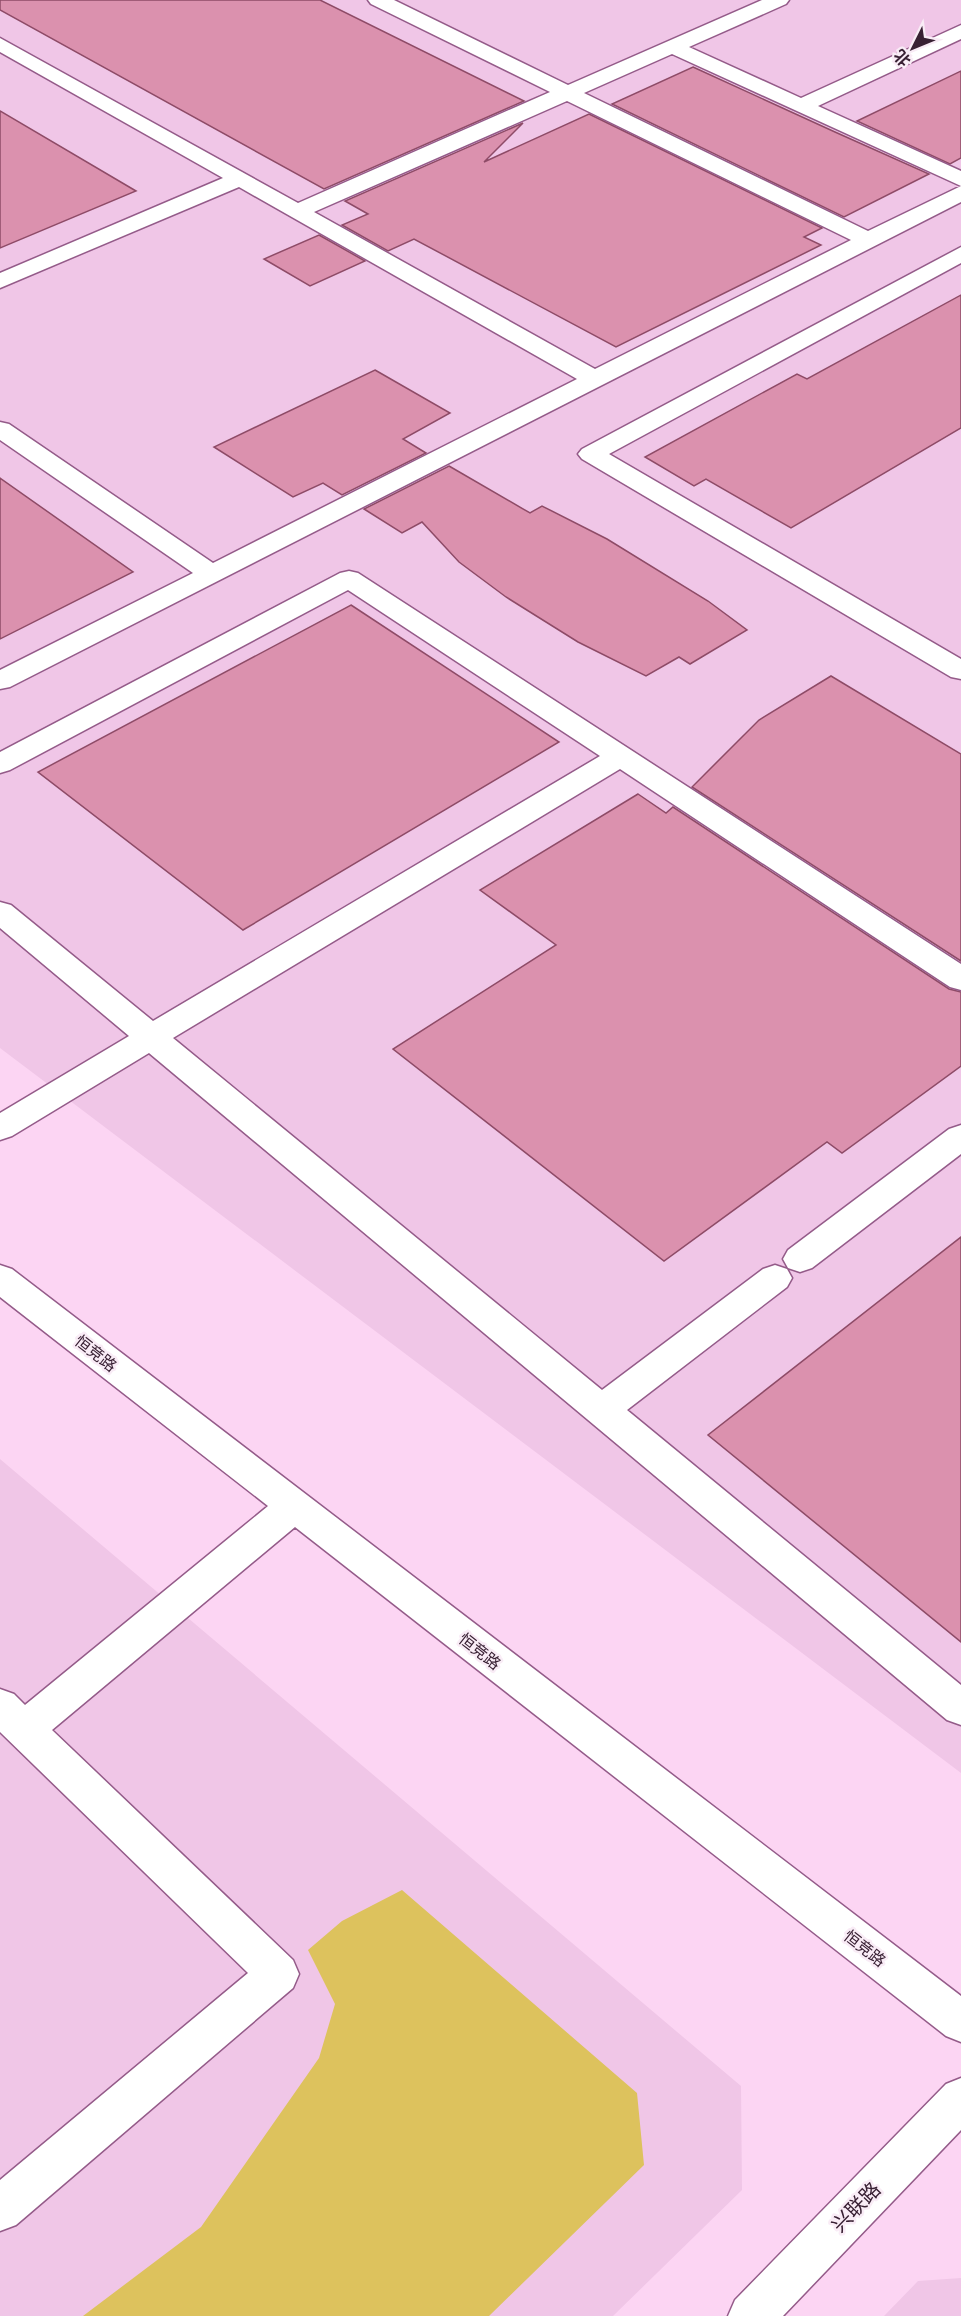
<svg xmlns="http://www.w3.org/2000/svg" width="961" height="2316" viewBox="0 0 961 2316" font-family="Karla,'Noto Sans SC',sans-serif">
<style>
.built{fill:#f0c6e7}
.green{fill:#ddc25d}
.building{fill:#db91ae;stroke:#8e4b67;stroke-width:1.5}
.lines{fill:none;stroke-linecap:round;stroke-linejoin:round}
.minor-casing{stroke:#945b89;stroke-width:3}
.minor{fill:#fff;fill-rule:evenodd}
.labels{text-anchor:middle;stroke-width:5;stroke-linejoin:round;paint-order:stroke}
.street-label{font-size:16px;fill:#382033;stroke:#f9ecf6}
.near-street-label{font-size:20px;fill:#382033;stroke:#f9ecf6}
</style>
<rect width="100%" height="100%" fill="#fcd5f3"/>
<path class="built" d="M0 0H961V1773L0 1048Z
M0 1459 741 2086 742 2190 613 2316H0Z
M961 2278V2316H884L918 2281Z"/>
<path class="green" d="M402 1890 637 2093 644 2165 489 2316H83L201 2227 319 2058 335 2004 308 1950 342 1921Z"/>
<path class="building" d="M0 0H320L524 101 324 189 0 10Z
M693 67 835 132 929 174 844 217 612 104Z
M961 71V158L950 164 857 121Z
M0 111 136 191 0 248Z
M589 114 822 228 804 237 821 245 616 347 414 239 388 251 342 225 368 214 345 201 523 123 484 162Z
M319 235 365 261 310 286 264 259Z
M961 295V428L791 528 706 479 694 486 645 457 797 374 807 379Z
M375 370 450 413 403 439 426 453 342 495 323 483 293 497 214 447Z
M449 466 530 513 542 506 607 539 708 601 747 630 690 664 679 657 646 676 578 642 506 597 459 562 422 522 402 533 364 509Z
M0 478 133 572 0 639Z
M351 605 559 742 243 930 38 772Z
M831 676 961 754V961L692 787 759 720Z
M638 794 666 813 673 807 949 989 961 992V1066L842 1153 827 1142 664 1261 393 1049 556 945 480 890Z
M961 1237V1642L708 1435Z"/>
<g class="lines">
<g class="minor-casing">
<path id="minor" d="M368 0H394L568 85 762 0H789L786 4 689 47 801 98 961 25V39L818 106 961 171V186L672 54 584 93 868 231 961 186V202L10 687 0 689V670L193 573 0 440V422L9 424 213 563 577 379 239 187 0 288V273L223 178 0 52V38L298 203 550 92 371 4ZM567 101 851 240 595 369 314 212Z
M961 247V263L609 454 961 659V679L951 677 582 459 578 454 582 449Z
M349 571 358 573 961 964V990L950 987 620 769 173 1038 602 1390 763 1269 775 1265 787 1269 792 1278 787 1287 627 1410 961 1685V1725L947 1720 149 1053 12 1136 0 1140V1113L129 1036 0 928V902L11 905 153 1021 600 756 348 590 10 770 0 773V752L340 573Z
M961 1125V1154L812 1268 800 1272 788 1268 783 1259 788 1250 949 1129Z
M0 1265 12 1269 961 1996V2042L946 2036 295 1527 52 1730 293 1960 299 1974 293 1988 16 2225 0 2231V2180L248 1973 0 1732V1689L14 1694 25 1705 268 1506 0 1297Z
M961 2078V2130L783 2316H728L735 2300 946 2084Z"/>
</g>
<use href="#minor" class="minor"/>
</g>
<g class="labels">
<g class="street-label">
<text transform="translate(96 1353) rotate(38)" y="6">恒竞路</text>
<text transform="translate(480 1651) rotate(38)" y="6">恒竞路</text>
<text transform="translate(865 1948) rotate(38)" y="6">恒竞路</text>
</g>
<g class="near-street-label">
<text transform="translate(856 2207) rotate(-46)" y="7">兴联路</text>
</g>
</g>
<g transform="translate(913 48) rotate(227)" stroke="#f9ecf6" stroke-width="4.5" paint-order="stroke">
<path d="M0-4.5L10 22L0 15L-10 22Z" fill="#382033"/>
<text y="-9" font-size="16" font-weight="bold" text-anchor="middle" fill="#382033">北</text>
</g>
</svg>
